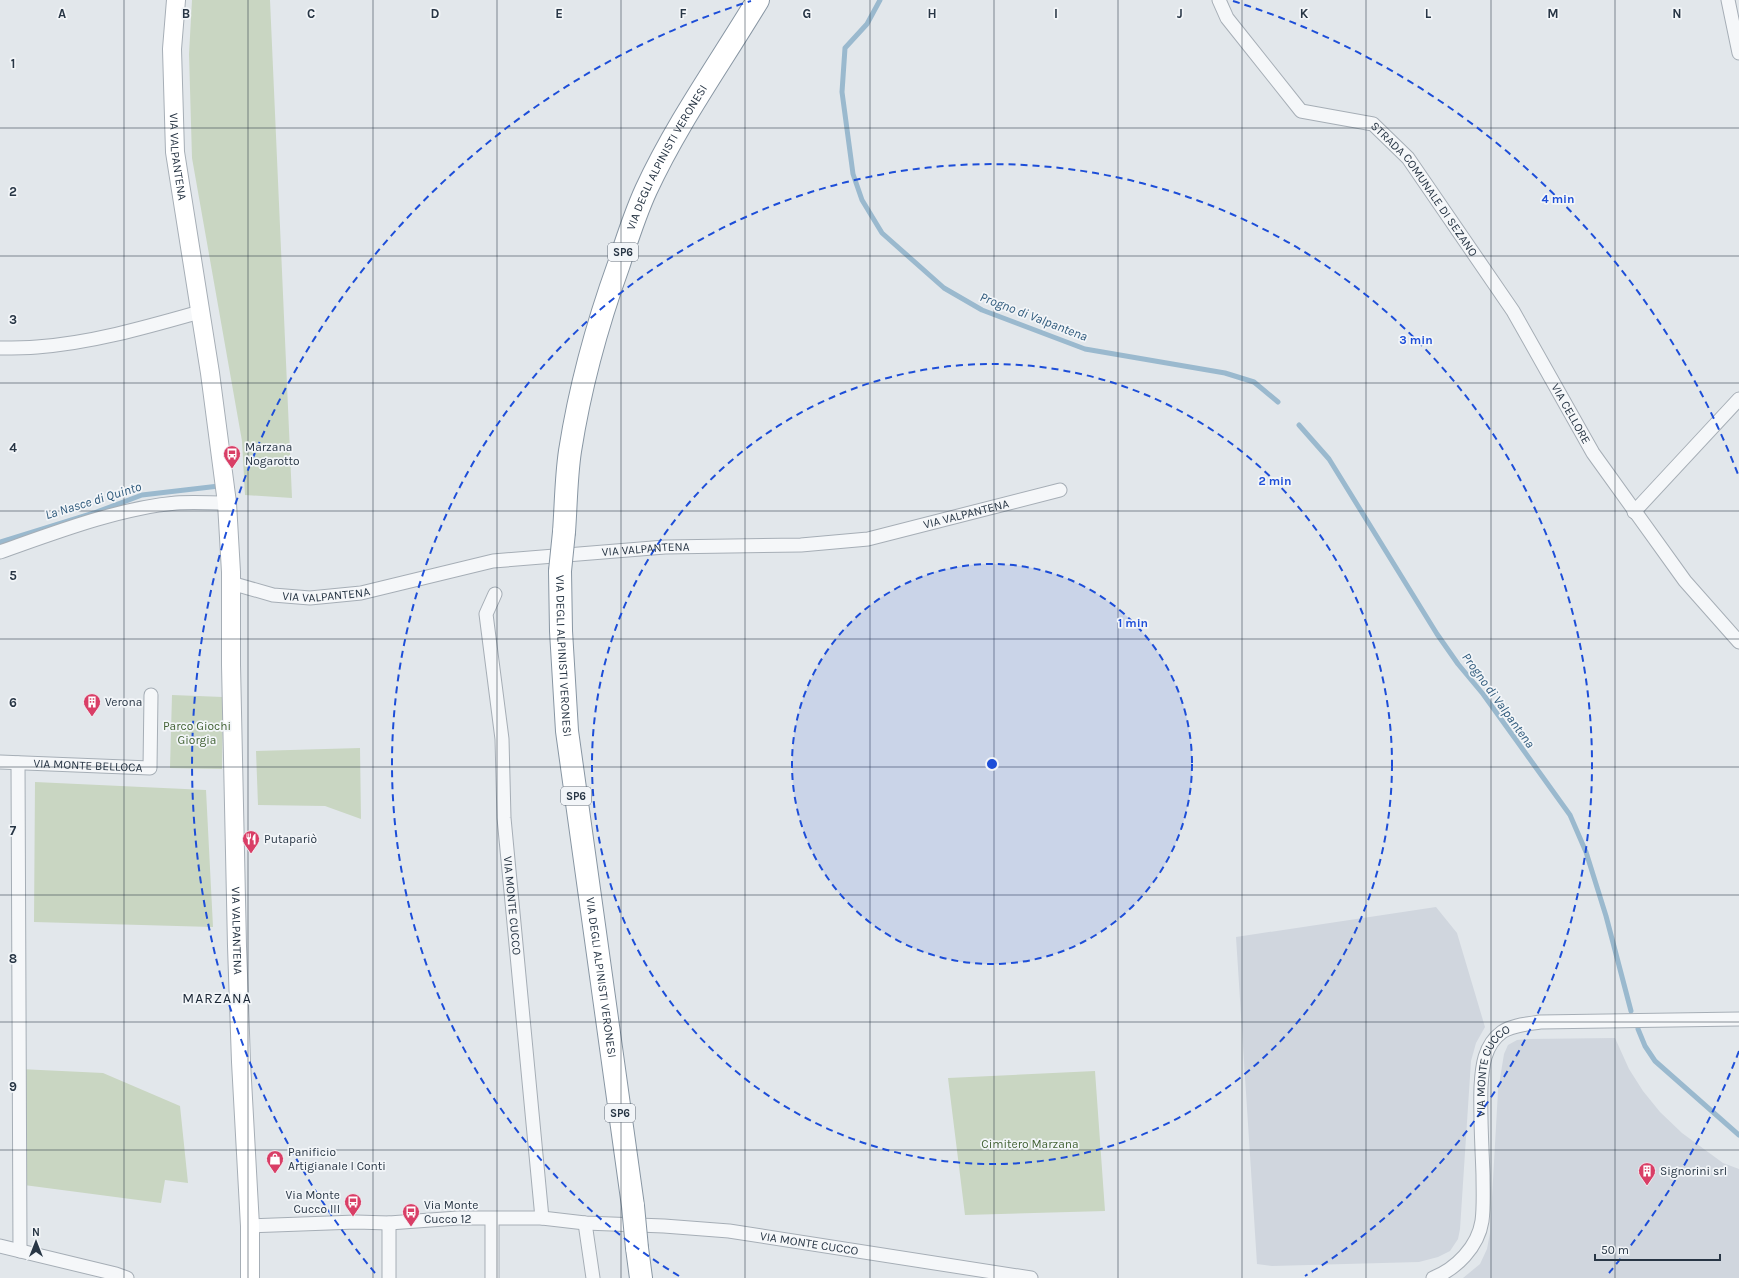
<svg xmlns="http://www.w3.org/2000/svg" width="1739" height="1278" viewBox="0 0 1739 1278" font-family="Karla,sans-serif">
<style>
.built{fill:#d0d6de}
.green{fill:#c9d6c2}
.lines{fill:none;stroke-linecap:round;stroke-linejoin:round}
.stream{stroke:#9ab9ce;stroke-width:5}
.street-casing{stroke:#a6aeb6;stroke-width:15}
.secondary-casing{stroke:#a6aeb6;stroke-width:20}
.highway-casing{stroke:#8896a3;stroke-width:24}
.street{stroke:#f5f7f9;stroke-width:13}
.secondary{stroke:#fff;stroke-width:18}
.highway{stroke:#fff;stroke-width:22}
.highway-bridge-casing{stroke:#8896a3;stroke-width:24;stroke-linecap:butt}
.highway-bridge{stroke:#fff;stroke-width:22}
.grid{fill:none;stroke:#283645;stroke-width:1;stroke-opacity:0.55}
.ring{fill:none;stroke:#1d4ed8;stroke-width:2;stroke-dasharray:7 5}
.labels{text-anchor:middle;stroke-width:3.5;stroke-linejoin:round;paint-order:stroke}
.shield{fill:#f2f5f8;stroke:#656f7b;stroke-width:1}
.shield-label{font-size:11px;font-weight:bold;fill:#283645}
.street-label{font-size:12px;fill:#283645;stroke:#f2f5f8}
.poi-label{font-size:12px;fill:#283645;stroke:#f2f5f8;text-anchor:start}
.park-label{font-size:12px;fill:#426234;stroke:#f2f5f8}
.water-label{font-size:13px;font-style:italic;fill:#2f5a7c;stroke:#f2f5f8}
.quarter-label{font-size:14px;letter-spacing:1px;fill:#1b2736;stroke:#f2f5f8}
.grid-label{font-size:13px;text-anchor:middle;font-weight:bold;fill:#283645;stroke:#f2f5f8;stroke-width:3.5;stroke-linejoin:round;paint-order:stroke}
.centre{fill:#1d4ed8;stroke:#f2f5f8;stroke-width:2}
.ring-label{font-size:12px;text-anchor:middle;font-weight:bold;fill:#1d4ed8;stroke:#f2f5f8;stroke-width:3.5;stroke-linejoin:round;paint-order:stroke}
</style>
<rect width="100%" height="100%" fill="#e2e7eb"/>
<path class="built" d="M1436 907 1457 933 1485 1027 1476 1043 1471 1061 1460 1229 1458 1239 1450 1251 1438 1257 1419 1262 1272 1266 1257 1264 1236 937Z
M1615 1038 1629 1069 1643 1091 1660 1112 1682 1133 1723 1163 1739 1169V1278H1463L1480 1264 1487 1249 1490 1233 1498 1091 1504 1054 1508 1045 1517 1040 1527 1039Z"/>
<path class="green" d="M192 0H270L292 498 245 495 242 441 192 158 189 54Z
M172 695 223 697 222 769 170 768Z
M360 748 361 819 325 806 258 805 256 751Z
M35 782 206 790 213 927 34 922Z
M20 1069 103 1073 180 1106 188 1183 165 1180 161 1203 24 1185Z
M1095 1071 1105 1211 965 1215 948 1078Z"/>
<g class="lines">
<path class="stream" d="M880 0 867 24 845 48 842 92 853 174 862 200 882 233 944 288 982 310 1085 349 1225 373 1254 382 1278 402
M1299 425 1329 459 1437 634 1458 664 1483 694 1570 815 1586 852 1606 916 1631 1011
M0 542 94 513 142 495 219 486
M1638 1029 1645 1046 1655 1061 1739 1135"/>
<g class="street-casing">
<g id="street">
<path id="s1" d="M1219 0 1227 18 1301 111 1373 124 1408 158 1513 311 1593 453 1685 581 1739 642"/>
<path d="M1728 0 1739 53"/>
<path d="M0 348C12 348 25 348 37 347 92 343 147 327 200 312"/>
<path d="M1634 512 1739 399"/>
<path d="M0 552C54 533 119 508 176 503 193 502 210 503 227 503"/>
<path id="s2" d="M231 583 273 595 310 598 361 593 493 561 665 547 801 545 868 539 1060 490"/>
<path id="s3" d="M495 594 486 614 502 739 504 818 542 1218"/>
<path id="s4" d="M0 762 150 768 151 695"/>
<path d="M18 763 20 1251"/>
<path d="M492 1219V1278"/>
<path d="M389 1223V1278"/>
<path d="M585 1223 593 1278"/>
<path id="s5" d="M250 1226 356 1222 389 1223 458 1218H542L585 1223 664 1226 729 1231 1031 1278"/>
<path d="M0 1246 116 1274 127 1278"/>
<path id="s6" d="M1433 1278C1456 1269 1478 1247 1482 1221 1484 1206 1483 1190 1483 1175 1482 1146 1480 1116 1481 1087 1482 1067 1484 1045 1502 1032 1512 1025 1528 1024 1540 1022L1739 1019"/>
</g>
</g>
<g class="secondary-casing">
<g id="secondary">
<path id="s7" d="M176 0 172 49 175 152 210 373 227 503 231 572V665L237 946 241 1062 250 1226V1278"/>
</g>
</g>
<g class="highway-casing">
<g id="highway">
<path id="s8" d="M564 532C566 505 566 478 570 451 580 387 597 325 619 264 627 239 635 214 646 190 677 123 720 63 758 0"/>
<path id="s9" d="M560 571 561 631 567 731 633 1206"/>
<path d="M637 1248 641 1278"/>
</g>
</g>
<use href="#street" class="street"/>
<use href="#secondary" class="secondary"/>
<use href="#highway" class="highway"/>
<g class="highway-bridge-casing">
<path id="highway-bridge" d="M560 571 564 532
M633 1206 637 1248"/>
</g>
<use href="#highway-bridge" class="highway-bridge"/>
</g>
<path class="grid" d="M124 0V1278M248 0V1278M373 0V1278M497 0V1278M621 0V1278M745 0V1278M870 0V1278M994 0V1278M1118 0V1278M1242 0V1278M1366 0V1278M1491 0V1278M1615 0V1278M0 128H1739M0 256H1739M0 383H1739M0 511H1739M0 639H1739M0 767H1739M0 895H1739M0 1022H1739M0 1150H1739"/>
<circle cx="992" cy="764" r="200" fill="#1d4ed8" fill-opacity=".12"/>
<g class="ring">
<circle cx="992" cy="764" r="200"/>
<circle cx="992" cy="764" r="400"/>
<path d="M679 1276A600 600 0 1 1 1305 1276"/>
<path d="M1739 1051A800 800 0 0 1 1609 1273M375 1273A800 800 0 0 1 751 1M1233 1A800 800 0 0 1 1739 477"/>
</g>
<defs>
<g id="bus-pin" transform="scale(0.9)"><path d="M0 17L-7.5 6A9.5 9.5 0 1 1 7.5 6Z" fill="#d93e66" stroke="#f2f5f8"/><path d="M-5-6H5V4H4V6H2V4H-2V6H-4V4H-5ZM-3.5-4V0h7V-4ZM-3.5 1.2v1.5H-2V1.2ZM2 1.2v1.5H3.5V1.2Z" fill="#fff"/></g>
<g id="building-pin" transform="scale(0.9)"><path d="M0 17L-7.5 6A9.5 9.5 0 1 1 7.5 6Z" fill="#d93e66" stroke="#f2f5f8"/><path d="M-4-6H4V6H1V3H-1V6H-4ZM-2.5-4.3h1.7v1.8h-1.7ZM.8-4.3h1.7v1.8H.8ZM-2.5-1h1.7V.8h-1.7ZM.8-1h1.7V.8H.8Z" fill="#fff"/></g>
<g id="restaurant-pin" transform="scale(0.9)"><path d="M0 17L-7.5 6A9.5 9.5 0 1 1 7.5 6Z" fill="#d93e66" stroke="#f2f5f8"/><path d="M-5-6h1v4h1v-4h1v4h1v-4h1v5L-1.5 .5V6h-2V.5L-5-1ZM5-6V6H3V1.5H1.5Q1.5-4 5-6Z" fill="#fff"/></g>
<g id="shop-pin" transform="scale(0.9)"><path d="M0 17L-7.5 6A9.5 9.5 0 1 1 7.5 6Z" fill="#d93e66" stroke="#f2f5f8"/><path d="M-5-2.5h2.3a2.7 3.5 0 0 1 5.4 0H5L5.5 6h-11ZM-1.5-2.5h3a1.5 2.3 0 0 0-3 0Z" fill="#fff"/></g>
</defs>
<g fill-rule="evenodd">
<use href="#bus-pin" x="232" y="454"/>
<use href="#building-pin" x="92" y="702"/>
<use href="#restaurant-pin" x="251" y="839"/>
<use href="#shop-pin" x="275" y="1159"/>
<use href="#building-pin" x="1647" y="1171"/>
<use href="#bus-pin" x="353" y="1202"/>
<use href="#bus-pin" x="411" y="1212"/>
</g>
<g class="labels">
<g class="shield">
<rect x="608" y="243" width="30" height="18" rx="3"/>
<rect x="561" y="787" width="30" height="18" rx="3"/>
<rect x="605" y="1104" width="30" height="18" rx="3"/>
</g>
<g class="shield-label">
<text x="623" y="256">SP6</text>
<text x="576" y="800">SP6</text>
<text x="620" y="1117">SP6</text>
</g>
<g class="street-label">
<text dy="4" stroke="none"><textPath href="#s7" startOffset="157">VIA VALPANTENA</textPath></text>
<text dy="4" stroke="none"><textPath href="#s8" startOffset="392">VIA DEGLI ALPINISTI VERONESI</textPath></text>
<text dy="4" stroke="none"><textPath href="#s1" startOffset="295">STRADA COMUNALE DI SEZANO</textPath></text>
<text dy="4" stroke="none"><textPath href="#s1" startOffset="564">VIA CELLORE</textPath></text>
<text dy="4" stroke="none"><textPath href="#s2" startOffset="745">VIA VALPANTENA</textPath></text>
<text dy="4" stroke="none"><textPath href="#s2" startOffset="421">VIA VALPANTENA</textPath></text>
<text dy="4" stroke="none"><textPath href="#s2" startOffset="97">VIA VALPANTENA</textPath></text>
<text dy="4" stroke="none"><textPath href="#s9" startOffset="85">VIA DEGLI ALPINISTI VERONESI</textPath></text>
<text dy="4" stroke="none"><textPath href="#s4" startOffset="88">VIA MONTE BELLOCA</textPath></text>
<text dy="4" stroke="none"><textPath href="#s3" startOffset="315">VIA MONTE CUCCO</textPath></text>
<text dy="4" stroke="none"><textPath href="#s7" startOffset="935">VIA VALPANTENA</textPath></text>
<text dy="4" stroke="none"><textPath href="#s9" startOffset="409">VIA DEGLI ALPINISTI VERONESI</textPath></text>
<text dy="4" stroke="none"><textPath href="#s6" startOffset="232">VIA MONTE CUCCO</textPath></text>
<text dy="4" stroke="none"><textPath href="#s5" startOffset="561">VIA MONTE CUCCO</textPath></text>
</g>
<g class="poi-label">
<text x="245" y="451">Marzana<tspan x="245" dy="14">Nogarotto</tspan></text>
<text x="105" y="706">Verona</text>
<text x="264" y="843">Putapariò</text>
<text x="288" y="1156">Panificio<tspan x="288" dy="14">Artigianale I Conti</tspan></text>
<text x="1660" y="1175">Signorini srl</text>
<text x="340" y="1199" text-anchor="end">Via Monte<tspan x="340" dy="14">Cucco III</tspan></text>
<text x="424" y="1209">Via Monte<tspan x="424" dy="14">Cucco 12</tspan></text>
</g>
<g class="park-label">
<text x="197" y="730">Parco Giochi<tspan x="197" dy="14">Giorgia</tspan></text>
<text x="1030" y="1148">Cimitero Marzana</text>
</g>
<g class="water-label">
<text transform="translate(1034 316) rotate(21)" y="5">Progno di Valpantena</text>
<text transform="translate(93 500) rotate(-17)" y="5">La Nasce di Quinto</text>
<text transform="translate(1499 700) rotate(54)" y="5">Progno di Valpantena</text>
</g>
<g class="quarter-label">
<text x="217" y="1003">MARZANA</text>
</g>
</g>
<g class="grid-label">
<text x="62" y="18">A</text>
<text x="186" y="18">B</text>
<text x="311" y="18">C</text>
<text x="435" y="18">D</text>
<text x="559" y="18">E</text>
<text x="683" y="18">F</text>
<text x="807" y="18">G</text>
<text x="932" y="18">H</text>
<text x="1056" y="18">I</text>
<text x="1180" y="18">J</text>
<text x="1304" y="18">K</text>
<text x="1428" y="18">L</text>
<text x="1553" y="18">M</text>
<text x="1677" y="18">N</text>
<text x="13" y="68">1</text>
<text x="13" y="196">2</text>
<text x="13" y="324">3</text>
<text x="13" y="452">4</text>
<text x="13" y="580">5</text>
<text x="13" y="707">6</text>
<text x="13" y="835">7</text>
<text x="13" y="963">8</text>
<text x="13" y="1091">9</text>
</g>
<circle cx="992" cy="764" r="6" class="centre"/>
<g class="ring-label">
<text x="1558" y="203">4 min</text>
<text x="1416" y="344">3 min</text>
<text x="1275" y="485">2 min</text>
<text x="1133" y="627">1 min</text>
</g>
<g transform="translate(36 1242)" stroke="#f2f5f8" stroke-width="3" paint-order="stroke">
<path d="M0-3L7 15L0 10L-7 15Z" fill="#283645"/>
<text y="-6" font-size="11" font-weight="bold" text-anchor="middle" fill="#283645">N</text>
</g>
<path d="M1595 1254v6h125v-6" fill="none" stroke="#283645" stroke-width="2"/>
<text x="1601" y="1254" font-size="12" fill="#283645" stroke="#f2f5f8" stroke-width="3" paint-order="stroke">50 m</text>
</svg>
